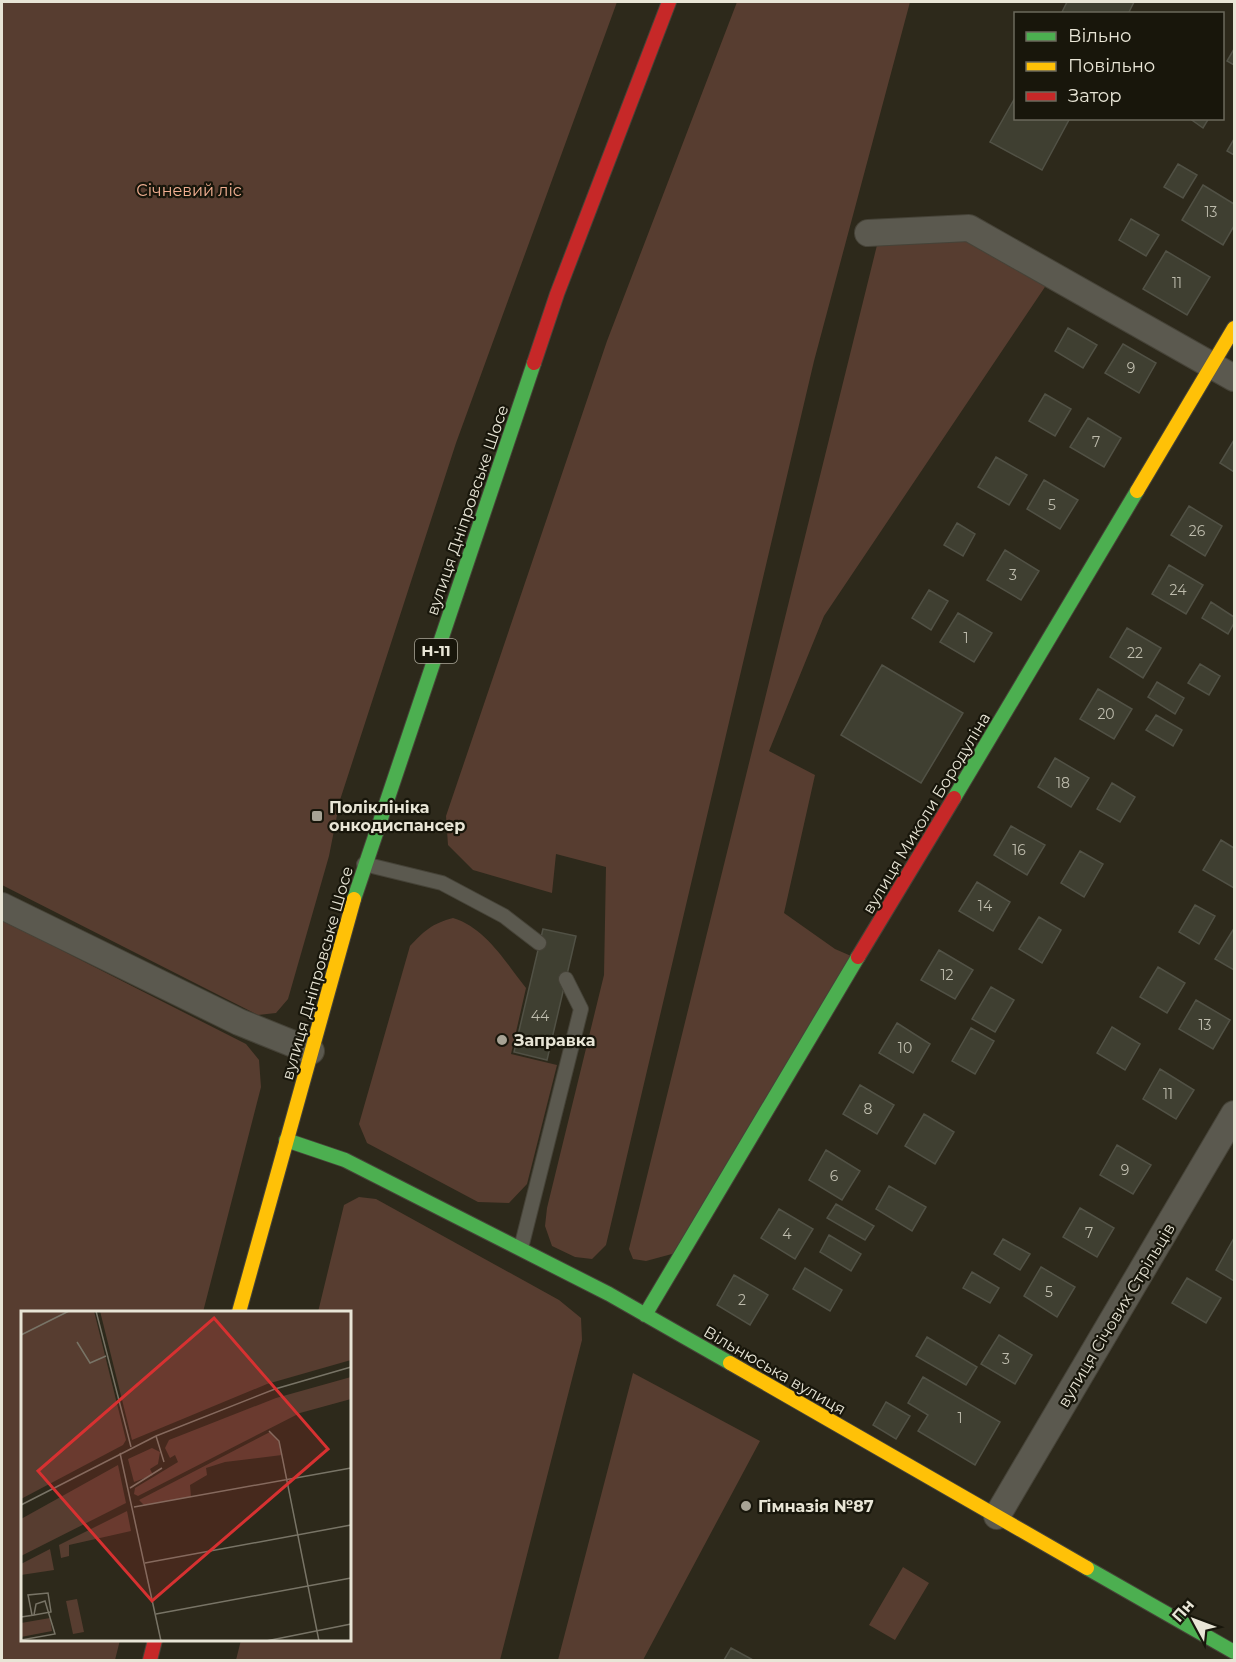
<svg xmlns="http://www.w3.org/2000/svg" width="1236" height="1662" viewBox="0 0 1236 1662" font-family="Montserrat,sans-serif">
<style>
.green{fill:#573d30}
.building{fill:#3f3f31;stroke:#515145;stroke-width:1.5}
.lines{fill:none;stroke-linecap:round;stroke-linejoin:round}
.lane-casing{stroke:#464338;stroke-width:16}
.street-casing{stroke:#464338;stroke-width:28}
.fast-casing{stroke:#464338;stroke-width:16}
.slow-casing{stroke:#464338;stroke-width:16}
.jam-casing{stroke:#464338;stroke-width:16}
.lane{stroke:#5b594f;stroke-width:14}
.street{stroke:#5b594f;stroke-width:26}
.fast{stroke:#4caf50;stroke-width:14}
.slow{stroke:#ffc107;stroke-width:14}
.jam{stroke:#c62828;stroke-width:14}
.poi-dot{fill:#a7a395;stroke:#18160b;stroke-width:2}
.labels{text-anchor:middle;stroke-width:4.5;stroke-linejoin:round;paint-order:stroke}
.number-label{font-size:14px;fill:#bebcad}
.shield{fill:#18160b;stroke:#aaa799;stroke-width:1.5}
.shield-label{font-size:15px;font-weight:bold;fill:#e8e5d6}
.park-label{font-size:16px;fill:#f2b092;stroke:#18160b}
.street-label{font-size:16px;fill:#e8e5d6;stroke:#18160b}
.poi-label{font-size:16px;font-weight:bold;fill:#e8e5d6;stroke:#18160b;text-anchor:start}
.inset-road{fill:none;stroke:#787466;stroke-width:1.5}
.view{fill:#d73131;fill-opacity:0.15;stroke:#d73131;stroke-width:3}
.inset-edge{fill:none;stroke:#e8e5d6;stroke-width:3}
</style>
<rect width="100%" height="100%" fill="#2d291b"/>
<path class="green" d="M2 2H617L456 443 340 800 329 856 288 999 276 1013 258 1015 2 885Z
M737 2H910L814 361 606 1245 592 1259 575 1257 552 1246 545 1226 547 1208 604 975 606 867 556 854 552 893 473 870 448 845 446 816 607 341Z
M969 228 1053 275 824 616 769 751 815 775 784 913 835 949 858 959 683 1251 646 1261 633 1259 629 1249 880 233Z
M453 918C486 928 506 963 526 988L511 1054 557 1065 527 1184 509 1203 478 1202 367 1143 359 1124 410 946C424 931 433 923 453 918Z
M2 920 246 1044 259 1060 261 1087 203 1312H22V1640H120L115 1660H2Z
M359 1197 376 1199 559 1300 581 1318 582 1340 500 1660H236L241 1640H350V1312H318L344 1205Z
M633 1373 760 1441 643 1660H558Z
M903 1567 929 1583 895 1640 869 1625Z"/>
<path class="building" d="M1067 2H1134L1128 14H1061Z
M1234 49V65L1227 61Z
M1016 96V118H1070L1042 170 990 142Z
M1189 118H1209L1203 128Z
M1234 139V155L1227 151Z
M1178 164 1197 175 1183 198 1164 187Z
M1203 185 1234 204V226L1223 245 1182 220Z
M1131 219 1159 235 1146 256 1119 240Z
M1166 251 1210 277 1187 315 1143 289Z
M1068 328 1097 345 1083 368 1055 351Z
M1123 344 1156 363 1139 393 1105 373Z
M1045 394 1071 409 1055 436 1029 421Z
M1088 418 1121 438 1104 467 1070 447Z
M1234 440V472L1220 463Z
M996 457 1027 475 1009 505 978 487Z
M1044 480 1078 500 1060 529 1027 509Z
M1189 506 1222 526 1205 556 1171 535Z
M957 523 975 534 963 556 944 545Z
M1005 550 1039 571 1021 600 987 580Z
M1169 565 1203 585 1186 614 1152 594Z
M929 590 948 601 931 630 912 618Z
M1211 602 1234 617V623L1228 634 1202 618Z
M958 613 992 633 974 662 940 642Z
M1127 628 1161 648 1143 678 1110 657Z
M1200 664 1220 676 1209 695 1188 683Z
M882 665 963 713 921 783 841 735Z
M1157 682 1184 698 1175 714 1148 697Z
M1098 689 1132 709 1114 739 1080 719Z
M1156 715 1182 730 1173 746 1146 730Z
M1055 758 1089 778 1071 807 1038 787Z
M1112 783 1135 797 1120 822 1097 809Z
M1011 826 1045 845 1027 875 994 855Z
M1221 840 1234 848V888L1203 870Z
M1080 851 1103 864 1084 897 1061 883Z
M977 882 1010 902 993 931 959 911Z
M1195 905 1215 916 1199 944 1179 932Z
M1039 917 1061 930 1042 963 1019 949Z
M543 929 576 936 547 1060 514 1052Z
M1233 930 1234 931V970L1215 959Z
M939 950 973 970 955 999 921 980Z
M1158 967 1185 983 1167 1013 1140 997Z
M991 987 1014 1000 995 1032 972 1019Z
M1196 1000 1230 1020 1213 1049 1179 1029Z
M897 1023 930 1044 913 1073 879 1053Z
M1112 1027 1140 1044 1125 1070 1097 1053Z
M971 1028 994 1041 975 1074 952 1061Z
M1160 1069 1194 1090 1176 1119 1143 1099Z
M860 1085 894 1105 877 1134 843 1114Z
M924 1114 954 1132 935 1164 905 1146Z
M1117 1145 1151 1165 1133 1194 1100 1175Z
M826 1150 860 1171 842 1200 809 1180Z
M889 1186 926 1207 912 1231 876 1209Z
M836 1204 874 1226 865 1240 827 1218Z
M1080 1208 1114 1228 1097 1257 1063 1237Z
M779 1209 813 1229 795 1259 761 1238Z
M829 1235 861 1254 851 1271 820 1252Z
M1234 1238V1281L1216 1270Z
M1003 1239 1030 1254 1020 1270 994 1254Z
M1041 1267 1075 1287 1057 1317 1024 1296Z
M805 1268 842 1290 830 1311 793 1289Z
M972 1272 999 1288 990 1303 963 1288Z
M734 1275 768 1295 750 1325 717 1305Z
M1187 1278 1221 1298 1206 1323 1172 1303Z
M999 1335 1032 1355 1015 1384 981 1364Z
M927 1337 977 1367 966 1385 916 1356Z
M923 1377 1000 1422 975 1465 918 1431 928 1415 908 1403Z
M886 1402 910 1416 896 1439 873 1425Z
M731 1648 753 1660H724Z"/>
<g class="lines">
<g class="lane-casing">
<path id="lane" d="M364 864 442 883 504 916 539 943
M521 1248 581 1009 566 979"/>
</g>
<g class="street-casing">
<path id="street" d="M868 233 969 228 1234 378
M2 906 239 1022 311 1051
M997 1516 1234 1114"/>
</g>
<g class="fast-casing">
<path id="fast" d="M954 798 1137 491
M354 899 534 363
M286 1140 345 1160 609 1294 730 1363
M645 1315 858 957
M1087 1568 1234 1652"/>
</g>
<g class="slow-casing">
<path id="slow" d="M1137 491 1234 328
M239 1312 354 899
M730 1363 1087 1568"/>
</g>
<g class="jam-casing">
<path id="jam" d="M534 363 557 294 669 2
M858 957 954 798
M150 1660 155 1640"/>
</g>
<use href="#lane" class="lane"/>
<use href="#street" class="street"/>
<use href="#fast" class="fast"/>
<use href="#slow" class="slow"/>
<use href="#jam" class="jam"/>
</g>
<g class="poi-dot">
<rect x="311" y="810" width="12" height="12" rx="3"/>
<circle cx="502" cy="1040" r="6"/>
<circle cx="746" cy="1506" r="6"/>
</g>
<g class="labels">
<g class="number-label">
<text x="1211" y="217">13</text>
<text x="1177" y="288">11</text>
<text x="1131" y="373">9</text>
<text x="1096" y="447">7</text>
<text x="1052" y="510">5</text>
<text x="1197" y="536">26</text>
<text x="1013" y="580">3</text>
<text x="1178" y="595">24</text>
<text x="966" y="643">1</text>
<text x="1135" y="658">22</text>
<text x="1106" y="719">20</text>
<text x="1063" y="788">18</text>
<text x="1019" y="855">16</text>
<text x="985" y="911">14</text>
<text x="947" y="980">12</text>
<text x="540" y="1021">44</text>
<text x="1205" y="1030">13</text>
<text x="905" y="1053">10</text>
<text x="1168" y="1099">11</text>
<text x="868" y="1114">8</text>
<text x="1125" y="1175">9</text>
<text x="834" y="1181">6</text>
<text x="1089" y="1238">7</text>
<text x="787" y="1239">4</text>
<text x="1049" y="1297">5</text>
<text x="742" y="1305">2</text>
<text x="1006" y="1364">3</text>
<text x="960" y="1423">1</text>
</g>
<rect class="shield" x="415" y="639" width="42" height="24" rx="4.5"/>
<g class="shield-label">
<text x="436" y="656">Н-11</text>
</g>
<g class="park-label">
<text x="189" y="196">Січневий ліс</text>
</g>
<g class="street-label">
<text transform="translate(467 510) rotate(-71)" y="6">вулиця Дніпровське Шосе</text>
<text transform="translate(926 813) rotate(-59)" y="6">вулиця Миколи Бородуліна</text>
<text transform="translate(317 973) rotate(-74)" y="6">вулиця Дніпровське Шосе</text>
<text transform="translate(1116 1315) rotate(-59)" y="6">вулиця Січових Стрільців</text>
<text transform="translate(775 1370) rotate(30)" y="6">Вільнюська вулиця</text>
</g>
<g class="poi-label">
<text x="329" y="813">Поліклініка<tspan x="329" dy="18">онкодиспансер</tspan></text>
<text x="514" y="1046">Заправка</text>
<text x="758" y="1512">Гімназія №87</text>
</g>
</g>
<g transform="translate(21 1311)">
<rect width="330" height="330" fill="#2d291b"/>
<path d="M0 0H73L105 129 102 134 0 188ZM79 0H330V49L246 73 111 129ZM330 66V88L279 102 117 185 113 183 114 177 157 151 154 144 149 147 144 137 148 129 255 87ZM249 121 258 130 261 144 204 151 185 157 186 164 169 174 170 186 123 194 118 189ZM131 137 139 141 137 153 129 158 132 164 113 171 107 148ZM97 154 105 192 0 245V208ZM106 200 110 220 48 234V245L40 247 38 234ZM29 238 33 259 0 264V253ZM56 288 63 321 52 323 45 290ZM29 307 31 320 0 326V312Z" fill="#573d30"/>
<path class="inset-road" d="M75 0 110 136M0 24 48 0M56 31 69 52 85 45M248 120 258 130 298 330M135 125 143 151M99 142 140 330M109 177 141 157M0 194 135 125 254 78 330 56M113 196 330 157M124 252 330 214M135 303 330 267M11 304 7 284 27 282 30 301 13 304M0 306 13 304 15 293 24 290 34 323 0 329M245 330 330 313"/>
<path class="view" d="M193 7 307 138 131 290 17 160Z"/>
<rect width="330" height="330" class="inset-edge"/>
</g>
<rect width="1236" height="1662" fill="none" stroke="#e8e5d6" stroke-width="6"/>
<rect x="1014" y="12" width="210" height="108" fill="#18160b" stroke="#6b695c" stroke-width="1.5"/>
<rect x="1026" y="32" width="30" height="9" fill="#4caf50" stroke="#6b695c" stroke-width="1.5"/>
<text x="1068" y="42" font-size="18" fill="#e8e5d6">Вільно</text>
<rect x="1026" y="62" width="30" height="9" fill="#ffc107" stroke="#6b695c" stroke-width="1.5"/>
<text x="1068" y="72" font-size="18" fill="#e8e5d6">Повільно</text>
<rect x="1026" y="92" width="30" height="9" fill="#c62828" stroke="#6b695c" stroke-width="1.5"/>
<text x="1068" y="102" font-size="18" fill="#e8e5d6">Затор</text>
<g transform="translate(1194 1620) rotate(311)" stroke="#18160b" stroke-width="4.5" paint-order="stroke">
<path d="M0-4.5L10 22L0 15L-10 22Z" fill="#e8e5d6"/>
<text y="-9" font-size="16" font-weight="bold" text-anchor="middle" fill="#e8e5d6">Пн</text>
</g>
</svg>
